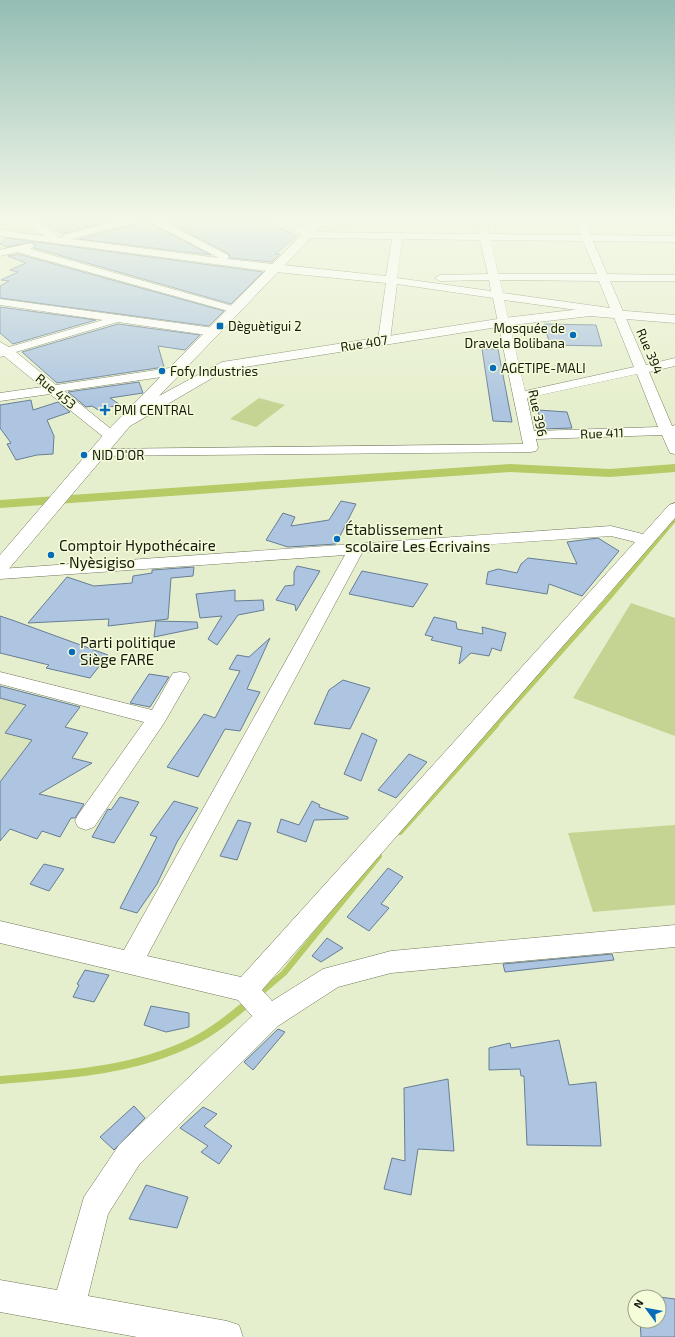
<svg xmlns="http://www.w3.org/2000/svg" width="675" height="1337" viewBox="0 0 675 1337" font-family="'Exo 2',sans-serif">
<style>
.built{fill:#dbe5bb}
.green{fill:#c5d393}
.lines{fill:none;stroke-linecap:round;stroke-linejoin:round}
.stream-far2{stroke:#b6ca66;stroke-width:4.5}
.stream-far1{stroke:#b6ca66;stroke-width:6}
.stream{stroke:#b6ca66;stroke-width:8}
.canal{fill:#b6ca66;fill-rule:evenodd}
.building{fill:#adc5e0;stroke:#667d95}
.minor-casing{stroke:#6f7658;stroke-width:1}
.major-casing{stroke:#6f7658;stroke-width:1}
.minor{fill:#fff;fill-rule:evenodd}
.major{fill:#fff;fill-rule:evenodd}
.poi-dot{fill:#066cb8;stroke:#f4fcda;stroke-width:1.5}
.labels{text-anchor:middle;stroke-width:3;stroke-linejoin:round;paint-order:stroke}
.far-poi-label{font-size:13px;fill:#16190d;stroke:#f4fcda;text-anchor:start}
.far-street-label{font-size:13px;fill:#16190d;stroke:#f4fcda}
.poi-label{font-size:15px;fill:#16190d;stroke:#f4fcda;text-anchor:start}
</style>
<rect width="100%" height="100%" fill="#e6efcd"/>
<path class="built" d="M0 219H35L58 236 51 238 0 231Z
M0 690 73 708 0 816Z"/>
<path class="green" d="M259 398 285 405 256 427 230 419Z
M631 603 675 618V736L573 698Z
M675 825V905L593 912 568 833Z"/>
<g class="lines">
<path class="stream-far2" d="M495 726 608 599 675 519"/>
<path class="stream-far1" d="M400 832 496 725
M258 995 284 973 379 856"/>
<path class="stream" d="M258 995 260 994
M0 1080C65 1075 135 1071 194 1041 214 1031 232 1016 249 1002"/>
<path class="canal" d="M510 464 610 469 675 464V472L610 477 510 472 0 508V500Z"/>
</g>
<path class="building" d="M38 219H118L62 234Z
M162 219H261L297 236 275 254H280L272 262 230 258 229 254Z
M144 220 211 255 79 239 141 222Z
M7 238 263 272 231 304 34 248 36 245 31 242 7 247 0 244Z
M18 254 224 311 209 326 0 298V286L9 281 1 280 18 272 10 270 26 263 8 256Z
M0 307 96 320 13 344 0 333Z
M118 324 200 335 185 350 158 346 164 367 57 383 22 352Z
M544 324 596 325 602 346 550 345Z
M482 349H498L512 422 493 421Z
M139 382 143 393 110 398 119 404 100 411 92 406 86 407 68 392Z
M31 400 33 410 58 402 70 412 47 420 54 436 53 454 37 455 16 460 7 444 11 443 0 428V405Z
M538 410 567 412 572 428 542 429Z
M341 501 356 504 336 544 288 547 266 540 283 513 295 517 291 526 329 520Z
M598 538 619 551 582 596 549 584 547 594 486 584 488 572 498 569 517 573 521 564 528 558 577 564 567 542Z
M297 566 320 571 296 611 295 605 276 600 285 586 294 585V572Z
M194 567 193 576 171 578 168 619 108 626 109 619 28 623 67 577 94 586 132 583 133 576 152 573V570Z
M362 571 428 584 413 607 349 594Z
M235 590V601L263 600 264 610 238 615 217 645 208 639 222 616 200 618 196 594Z
M0 616 12 620 108 655 90 678 46 668 49 665 0 653Z
M434 617 456 622 457 629 483 634 482 627 506 633 501 651 492 648 489 656 471 653 459 664 462 647 431 640 433 637 425 635Z
M156 621 197 622 198 628 154 637Z
M270 638 247 689 260 692 240 731 225 729 198 777 167 767 204 714 215 718 240 671 229 669 237 655 249 657Z
M149 674 169 677 150 707 130 703Z
M343 680 370 688 350 729 314 724 329 690Z
M0 686 80 707 65 727 88 733 72 758 92 763 39 794 84 804 75 818H71L60 837 42 831 37 839 10 829 0 841V782L32 740 5 733 26 705 0 698Z
M362 733 377 740 361 781 344 774Z
M409 754 427 762 396 798 378 790Z
M120 797 139 802 114 843 92 837 108 809 111 810Z
M174 801 198 808 177 842 157 884 137 913 120 908 157 837 150 835Z
M312 801 320 805 319 807 348 817V819L314 820 306 842 277 832 281 819 299 825Z
M238 820 251 823 237 860 220 856Z
M44 864 64 869 49 891 30 884Z
M388 868 403 877 381 904 389 908 369 931 347 917Z
M327 938 343 948 321 962 312 956Z
M612 954 614 960 505 972 503 964Z
M85 970 109 975 94 1002 73 997 79 985 77 984Z
M151 1006 189 1013V1027L166 1032 144 1025Z
M278 1029 285 1032 253 1070 244 1062Z
M559 1040 569 1085 596 1082 601 1146 527 1145 524 1076H521L520 1069 489 1070V1048L510 1043 511 1048Z
M448 1079 454 1151 418 1149 411 1195 384 1189 392 1158 405 1161 404 1088Z
M134 1106 145 1118 114 1150 100 1137Z
M203 1107 217 1114 204 1126 232 1146 219 1164 201 1152 208 1146 180 1128Z
M146 1185 188 1197 177 1228 129 1219Z
M659 1297 675 1299V1337H641L640 1321H659Z"/>
<g class="lines">
<g class="minor-casing">
<path id="minor" d="M21 219H33L57 235 58 237 63 238V235L125 219H143L141 221 71 239 219 258 145 219H158L228 255 229 257 227 259 386 276 392 239 309 238 269 219H283L311 232 479 234 476 219H486L489 234 581 235 574 219H584L591 235 675 236V242L593 241 607 274 675 275V281H610L646 365 675 358V366L649 372 672 426 675 425V454L670 453 662 435 536 439 538 448 536 451 531 452 92 456 90 453 92 450 97 449 523 444 493 298 397 284 390 340 384 344 378 340 386 283 276 272 0 236V230L44 236ZM402 239 480 240 488 274 440 275 435 278 440 281 489 280 491 291 397 278ZM491 240 583 241 597 274H498ZM500 280 599 281 610 308 503 293ZM504 300 613 315 634 367 525 391ZM637 374 658 427 534 431 527 398Z
M30 243 35 246 30 249 240 308 242 310 236 313 232 312 17 252 0 256V250Z
M0 299 214 328 220 332 214 336 118 322 16 352 56 385 176 367 181 368 182 371 176 375 64 391 116 433 118 436 116 439H106L50 394 0 401V393L42 387 4 356 0 357V342L9 347 103 320 0 305Z
M675 503V518L262 990 272 1001 323 969 391 951 675 925V947L391 973 338 987 278 1026 139 1165 108 1214 88 1296 227 1321 239 1325 243 1337H137L0 1312V1280L57 1290 84 1197 119 1145 252 1016 238 1000 0 943V921L124 950 345 555 0 579V569L611 526 643 534 669 505ZM611 536 635 542 241 977 147 956 362 553Z
M0 672 152 710 173 673 180 672 187 673 190 678 164 723 94 827 86 830 78 827 75 821 78 815 144 722 0 684Z"/>
</g>
<g class="major-casing">
<path id="major" d="M317 219H329L159 396 222 362 504 318 590 308 675 315V323L590 316 504 326 226 370 130 426 7 571 0 573V555L105 433Z"/>
</g>
<use href="#minor" class="minor"/>
<use href="#major" class="major"/>
</g>
<linearGradient id="sky" x2="0" y2="1"><stop stop-color="#94bdb4"/><stop offset="0.54" stop-color="#f4f8e8"/><stop offset="1" stop-color="#f4f8e8" stop-opacity="0"/></linearGradient>
<rect width="675" height="406" fill="url(#sky)"/>
<g class="poi-dot">
<rect x="216" y="322" width="8" height="8" rx="2"/>
<circle cx="573" cy="335" r="4"/>
<circle cx="493" cy="368" r="4"/>
<circle cx="162" cy="371" r="4"/>
<path d="M103 404h4v4h4v4h-4v4h-4v-4h-4v-4h4z"/>
<circle cx="84" cy="455" r="4"/>
<circle cx="337" cy="539" r="4"/>
<circle cx="51" cy="555" r="4"/>
<circle cx="72" cy="652" r="4"/>
</g>
<g class="labels">
<g class="far-poi-label">
<text x="228" y="331">Dèguètigui 2</text>
<text x="565" y="333" text-anchor="end">Mosquée de<tspan x="565" dy="15">Dravela Bolibana</tspan></text>
<text x="501" y="373">AGETIPE-MALI</text>
<text x="170" y="376">Fofy Industries</text>
<text x="114" y="415">PMI CENTRAL</text>
<text x="92" y="460">NID D'OR</text>
</g>
<g class="far-street-label">
<text transform="translate(364 343) rotate(-9)" y="5">Rue 407</text>
<text transform="translate(650 351) rotate(67)" y="5">Rue 394</text>
<text transform="translate(56 391) rotate(39)" y="5">Rue 453</text>
<text transform="translate(538 413) rotate(78)" y="5">Rue 396</text>
<text transform="translate(602 433) rotate(-2)" y="5">Rue 411</text>
</g>
<g class="poi-label">
<text x="345" y="535">Établissement<tspan x="345" dy="17">scolaire Les Ecrivains</tspan></text>
<text x="59" y="551">Comptoir Hypothécaire<tspan x="59" dy="17">- Nyèsigiso</tspan></text>
<text x="80" y="648">Parti politique<tspan x="80" dy="17">Siège FARE</tspan></text>
</g>
</g>
<g transform="translate(647 1309) rotate(302)"><circle r="19" fill="#f4fcda" stroke="#9ba188"/>
<path d="M0-3L7 15L0 10L-7 15Z" fill="#066cb8"/>
<text y="-6" font-size="11" font-weight="bold" text-anchor="middle" fill="#16190d">N</text>
</g>
</svg>
